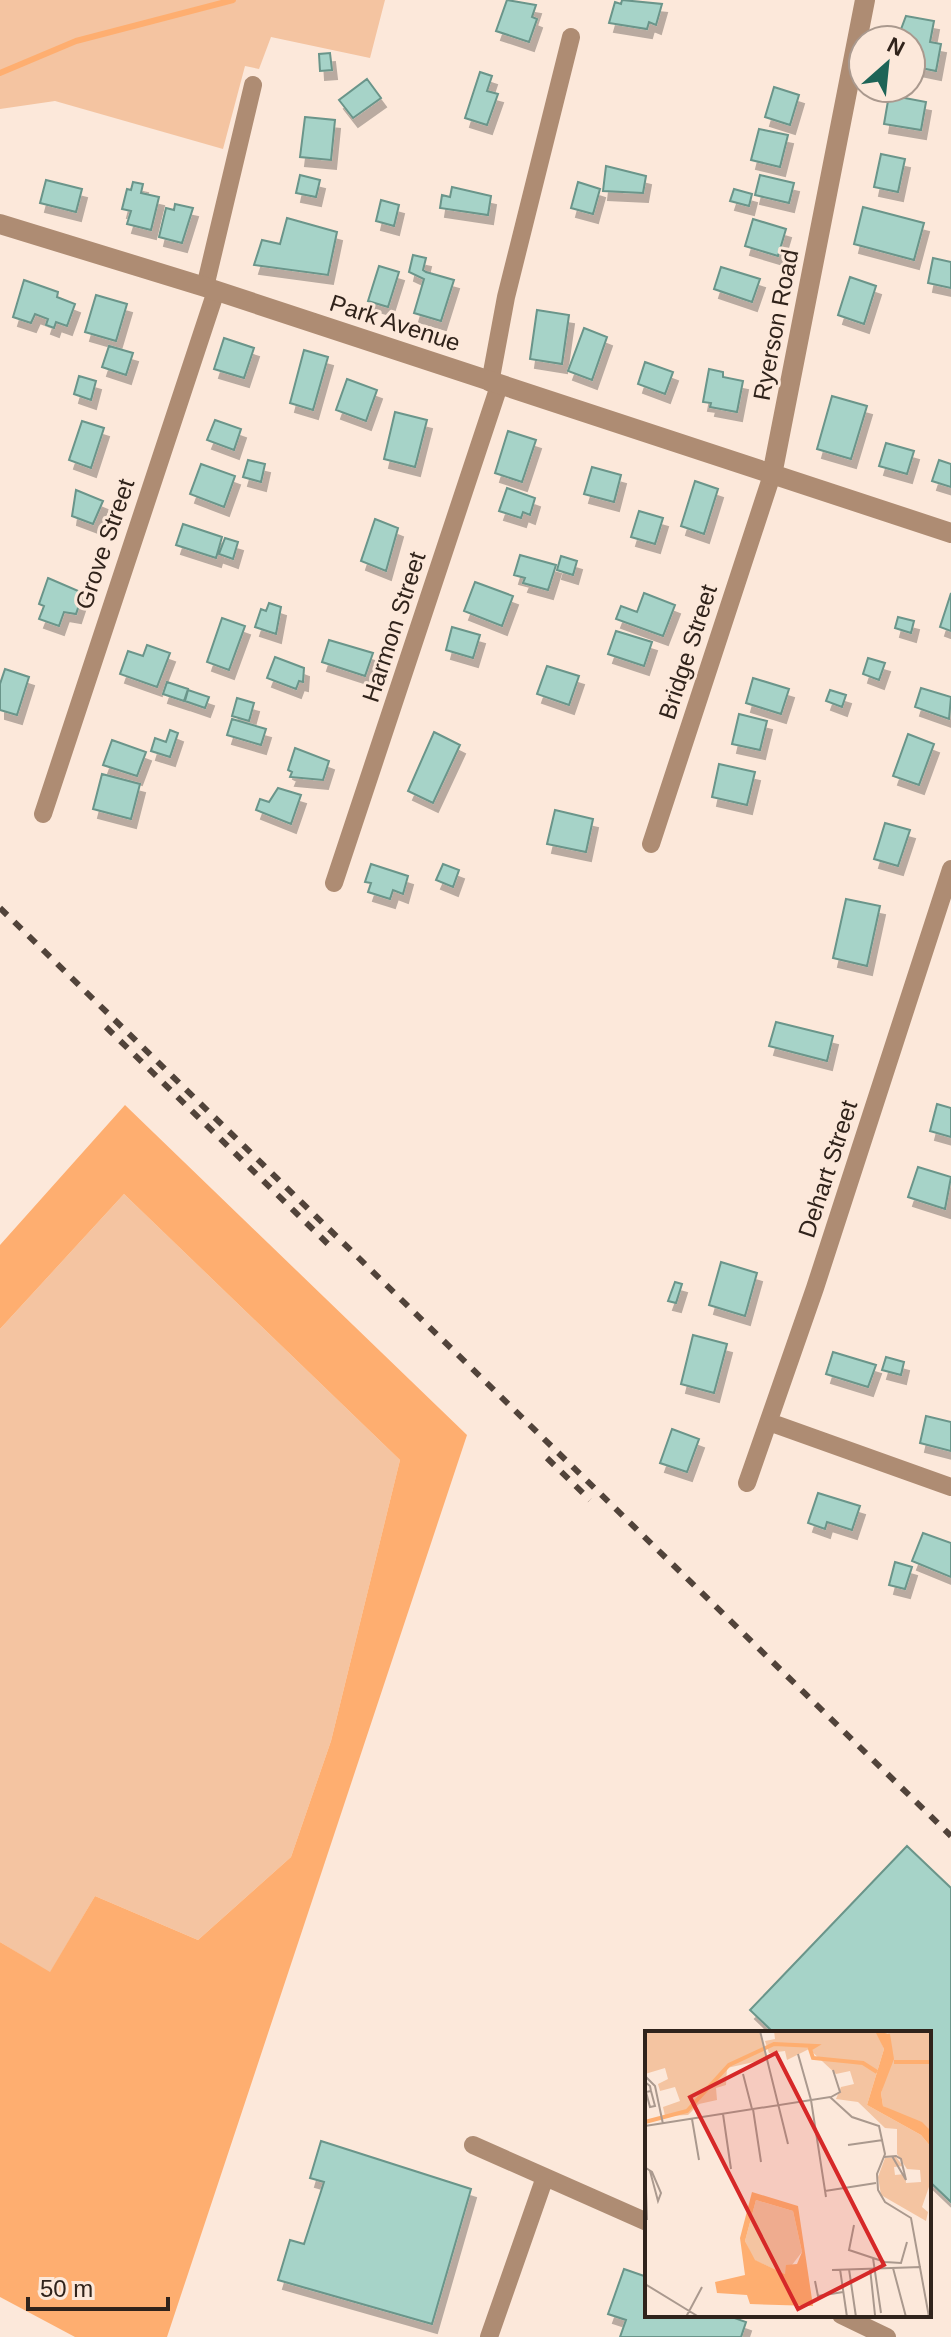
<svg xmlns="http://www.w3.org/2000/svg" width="951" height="2337" viewBox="0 0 951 2337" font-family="Helvetica,sans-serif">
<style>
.green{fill:#f4c4a1}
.water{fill:#feae70}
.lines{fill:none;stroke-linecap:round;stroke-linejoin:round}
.stream{stroke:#feae70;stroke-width:6}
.building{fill:#a6d3c8;stroke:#6a958a;stroke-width:2;filter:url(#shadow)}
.minor{stroke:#ae8c73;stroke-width:18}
.tertiary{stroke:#ae8c73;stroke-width:20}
.rail{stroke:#51433a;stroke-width:6;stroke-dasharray:10 10;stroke-linecap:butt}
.labels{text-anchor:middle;stroke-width:6;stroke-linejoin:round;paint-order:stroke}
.street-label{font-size:24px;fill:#30231b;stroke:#fce8da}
.inset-river{fill:none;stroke:#feae70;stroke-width:4}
.inset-road{fill:none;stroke:#aa998e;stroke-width:2}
.view{fill:#d62828;fill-opacity:0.15;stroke:#d62828;stroke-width:4}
.inset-edge{fill:none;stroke:#30231b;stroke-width:4}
</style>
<defs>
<filter id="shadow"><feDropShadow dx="5" dy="9" stdDeviation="0" flood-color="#0004"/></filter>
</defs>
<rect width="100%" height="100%" fill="#fce8da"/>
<path class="green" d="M0 0H385L370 58 271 37 259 69 245 66 223 149 55 101 0 109Z
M124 1194 400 1460 331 1741 291 1857 198 1940 95 1896 50 1973 0 1942V1329Z"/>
<path class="water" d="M125 1105 467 1435 167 2337H75L0 2297V1942L50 1972 95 1896 198 1940 291 1857 331 1741 400 1460 124 1194 0 1329V1245Z"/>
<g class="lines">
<path class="stream" d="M0 73 76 41 233 0"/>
</g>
<path class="building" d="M507 0 536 5 532 17 537 19 529 42 496 31Z
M622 0 662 4 656 25 649 22 647 29 609 23 615 2 621 4Z
M906 16 934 21 930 42 941 44 936 71 911 66V40H897Z
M330 53 332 70 320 71 319 54Z
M480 72 492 76 487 91 498 94 487 125 465 118Z
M367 79 381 98 353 118 339 100Z
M774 87 799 95 790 125 765 117Z
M889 95 926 102 921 130 884 124Z
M305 117 335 120 331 160 300 157Z
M759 129 788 135 780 167 751 160Z
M881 154 905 159 898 192 874 187Z
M606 166 646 176 643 193 603 191Z
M300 175 320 180 316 197 296 193Z
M760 175 794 183 789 203 755 195Z
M46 180 82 189 76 212 40 203Z
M133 182 143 184 141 193 159 197 151 230 127 224 131 211 122 209 127 189 131 190Z
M578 182 600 189 593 214 571 208Z
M452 187 491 196 488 215 440 208 442 195 450 197Z
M734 189 752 194 749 206 730 201Z
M381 200 399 205 394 226 376 221Z
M175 204 193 208 182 243 159 237 166 208 174 210Z
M863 207 924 223 914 260 854 244Z
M287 218 337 232 328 275 254 265 262 240 280 244Z
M753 219 786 229 778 256 745 246Z
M413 255 426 258 423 270 426 272 454 280 441 321 414 313 424 279 409 272Z
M933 258 951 262V288L928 283Z
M379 266 399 272 388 307 368 301Z
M721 267 760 279 752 302 714 289Z
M850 277 876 286 864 324 838 315Z
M24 280 58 292 57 297 75 304 67 326 56 322 54 328 46 325 48 319 35 314 31 323 13 317Z
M96 295 127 304 116 341 85 332Z
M537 310 569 315 562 364 530 359Z
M584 328 607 337 592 380 568 371Z
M224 338 254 348 244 378 214 369Z
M109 346 133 353 126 375 102 367Z
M304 350 328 357 313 410 290 403Z
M645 362 673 372 665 394 638 384Z
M709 369 723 372V377L743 381 737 412 710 407 711 403 703 402Z
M79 376 96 381 91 400 74 394Z
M347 379 377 390 366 421 336 410Z
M832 396 867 406 851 459 817 449Z
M395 412 427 420 415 467 384 459Z
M215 420 241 429 234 450 207 440Z
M82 421 104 428 91 468 69 460Z
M508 431 536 440 522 482 495 473Z
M886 443 914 451 907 474 879 466Z
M248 460 265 464 261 482 243 477Z
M939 460 951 464V487L932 481Z
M201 464 235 476 224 507 190 494Z
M592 467 621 475 614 502 584 494Z
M695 481 718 489 704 534 681 526Z
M507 488 535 498 530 515 523 512 521 518 499 511Z
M76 490 103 501 93 524 72 516Z
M639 511 663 518 655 544 631 537Z
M375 519 398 528 386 571 361 561Z
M183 524 222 537 216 558 176 545Z
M225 538 238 542 233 559 219 554Z
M520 555 556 565 548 590 523 583 525 578 514 575Z
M561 556 577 561 573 575 557 570Z
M48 578 83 593 76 614 64 612 59 626 39 619 44 606 39 604Z
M475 582 513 596 502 626 464 611Z
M644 593 675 605 663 636 616 619 621 606 637 612Z
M951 593V631L940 627Z
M269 603 281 607 276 634 255 627 261 609 266 611Z
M898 617 914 621 911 633 895 628Z
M222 618 245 626 229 670 207 662Z
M452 627 480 635 473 658 446 650Z
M616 631 652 642 644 666 608 654Z
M329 640 373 653 365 676 322 662Z
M147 645 170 653 157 687 120 674 128 651 143 656Z
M275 657 304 668 303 682 299 681 296 689 267 678Z
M868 658 885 663 879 680 863 674Z
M547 666 579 676 569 705 537 694Z
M5 669 29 677 17 715 0 710V684Z
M753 678 789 689 781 714 746 703Z
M167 682 188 689 184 701 163 694Z
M921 688 951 697 949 719 915 707Z
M188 690 209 697 205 708 185 701Z
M830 690 846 695 842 707 826 701Z
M237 698 254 703 249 721 232 716Z
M739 714 767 721 760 750 732 744Z
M232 719 266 729 261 745 227 735Z
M170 730 178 733 170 757 151 751 155 738 166 742Z
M434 732 460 745 433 803 408 791Z
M908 734 934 744 919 785 893 776Z
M112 740 146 752 137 776 103 765Z
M295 748 329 761 323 780 290 777 292 772 288 770Z
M719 764 755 772 747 805 712 797Z
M102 774 140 784 131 819 93 809Z
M278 788 301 795 291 824 256 810 260 799 269 802Z
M555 810 593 819 586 852 547 844Z
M885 823 910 830 898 866 874 859Z
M371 864 408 876 403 894 393 890 390 899 368 892 371 883 365 882Z
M443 864 459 870 453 887 436 880Z
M846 899 880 906 867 966 833 958Z
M776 1022 833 1036 827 1061 769 1046Z
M937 1104 951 1108V1137L930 1131Z
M918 1167 951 1177 945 1209 908 1197Z
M721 1262 757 1273 745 1316 709 1305Z
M675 1282 682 1284 676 1303 668 1301Z
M693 1335 727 1344 714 1393 681 1384Z
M833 1352 876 1365 868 1387 826 1374Z
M886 1357 904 1362 901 1375 882 1370Z
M926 1416 951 1422V1451L920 1443Z
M672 1429 699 1439 687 1472 660 1463Z
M818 1493 860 1506 852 1530 827 1522 825 1529 808 1523Z
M923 1533 951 1543V1577L912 1561Z
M895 1562 912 1567 905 1589 889 1585Z
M907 1846 951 1888V2202L929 2181V2033H774L750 2010Z
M321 2141 471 2189 432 2324 278 2280 290 2240 304 2244 324 2182 310 2178Z
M624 2269 647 2277V2315H726L746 2322 741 2337H620L626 2320 608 2314Z"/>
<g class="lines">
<path class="minor" d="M205 287 253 85
M490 383 506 297 571 37
M43 814 216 291
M651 844 772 475
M334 883 499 386
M769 1422 951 1487
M747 1483 815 1288 951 869
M473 2145 647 2222
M841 2315 887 2337
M489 2337 545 2177"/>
<path class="tertiary" d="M0 224 205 287 951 533
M772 475 865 0"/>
<path class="rail" d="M0 908 951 1836
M106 1027 332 1248
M547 1458 590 1500"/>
</g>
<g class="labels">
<g class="street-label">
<text transform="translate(395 323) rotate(18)" y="8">Park Avenue</text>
<text transform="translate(776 325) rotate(-79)" y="8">Ryerson Road</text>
<text transform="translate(105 544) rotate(-71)" y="8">Grove Street</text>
<text transform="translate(394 627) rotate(-72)" y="8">Harmon Street</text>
<text transform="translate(688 652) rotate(-72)" y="8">Bridge Street</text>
<text transform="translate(828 1169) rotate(-72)" y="8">Dehart Street</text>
</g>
</g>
<g transform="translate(645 2031)">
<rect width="286" height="286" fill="#fce8da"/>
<path d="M0 0H114L122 28 82 37 81 54 71 57 72 69 54 73 43 84 20 85 18 76 35 70 30 56 15 60 13 53 23 48 20 37 0 43ZM129 0 232 1 239 18 222 74 276 104 286 116V150L277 176 283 181 281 190 236 164 233 146 240 127 251 126 258 135 249 136 250 144 260 143 261 152 276 151 275 139 262 138 252 123V98L240 97 213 71 191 68 196 56 209 53 205 40 191 43 164 18 142 29 140 20 124 22 120 10 130 8ZM243 0H286V100L238 75 236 62 246 27ZM111 169 148 180 157 221 140 243 109 229 100 210Z" fill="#f4c4a1"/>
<path d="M230 0 245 3 249 28 236 62 238 75 277 91 286 100V116L276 104 222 74 239 18ZM107 161 153 175 168 275 105 273 102 264 72 262 70 251 100 244 95 207ZM111 169 148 180 157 221 152 233 141 234 140 243 110 229 100 210Z" fill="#feae70" fill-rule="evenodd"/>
<path class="inset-river" d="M249 31H286M0 91 42 80 84 34 129 13 170 15 165 18 168 27 218 32 232 41"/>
<path class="inset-road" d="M115 0 143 113M153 23 166 69 181 166M98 43 107 78M0 45 10 55 18 93M0 51 5 55 6 60 10 75 5 76 1 61 6 60M186 66 195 61 188 39M108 78 116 131M78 83 86 138M47 88 54 129M0 95 185 66 207 86 234 95 240 123 232 143 233 159 240 171 266 187 284 286M203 114 238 109M239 126 251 125 256 128 261 149 247 125M0 132 2 189M1 137 7 141 16 162 13 170 5 140M180 160 231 152M209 194 204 219 240 231 256 232 262 211M228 227 236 282M225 237 230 284M248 237 261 286M195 238 202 286M204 238 211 286M187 239 276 236M170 250 173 265 198 261M0 253 54 286M41 286 57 256"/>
<path class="view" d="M131 22 239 234 153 278 45 66Z"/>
<rect width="286" height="286" class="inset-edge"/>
</g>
<g transform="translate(887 64) rotate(27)"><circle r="38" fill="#fce8da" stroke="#aa998e" stroke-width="2"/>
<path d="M0-6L14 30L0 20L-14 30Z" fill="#1d6457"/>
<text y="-12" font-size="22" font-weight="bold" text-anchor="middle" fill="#30231b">N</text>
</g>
<path d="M28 2297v12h140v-12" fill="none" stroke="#30231b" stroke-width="4"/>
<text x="40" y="2297" font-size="24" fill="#30231b" stroke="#fce8da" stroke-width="6" paint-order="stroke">50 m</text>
</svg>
